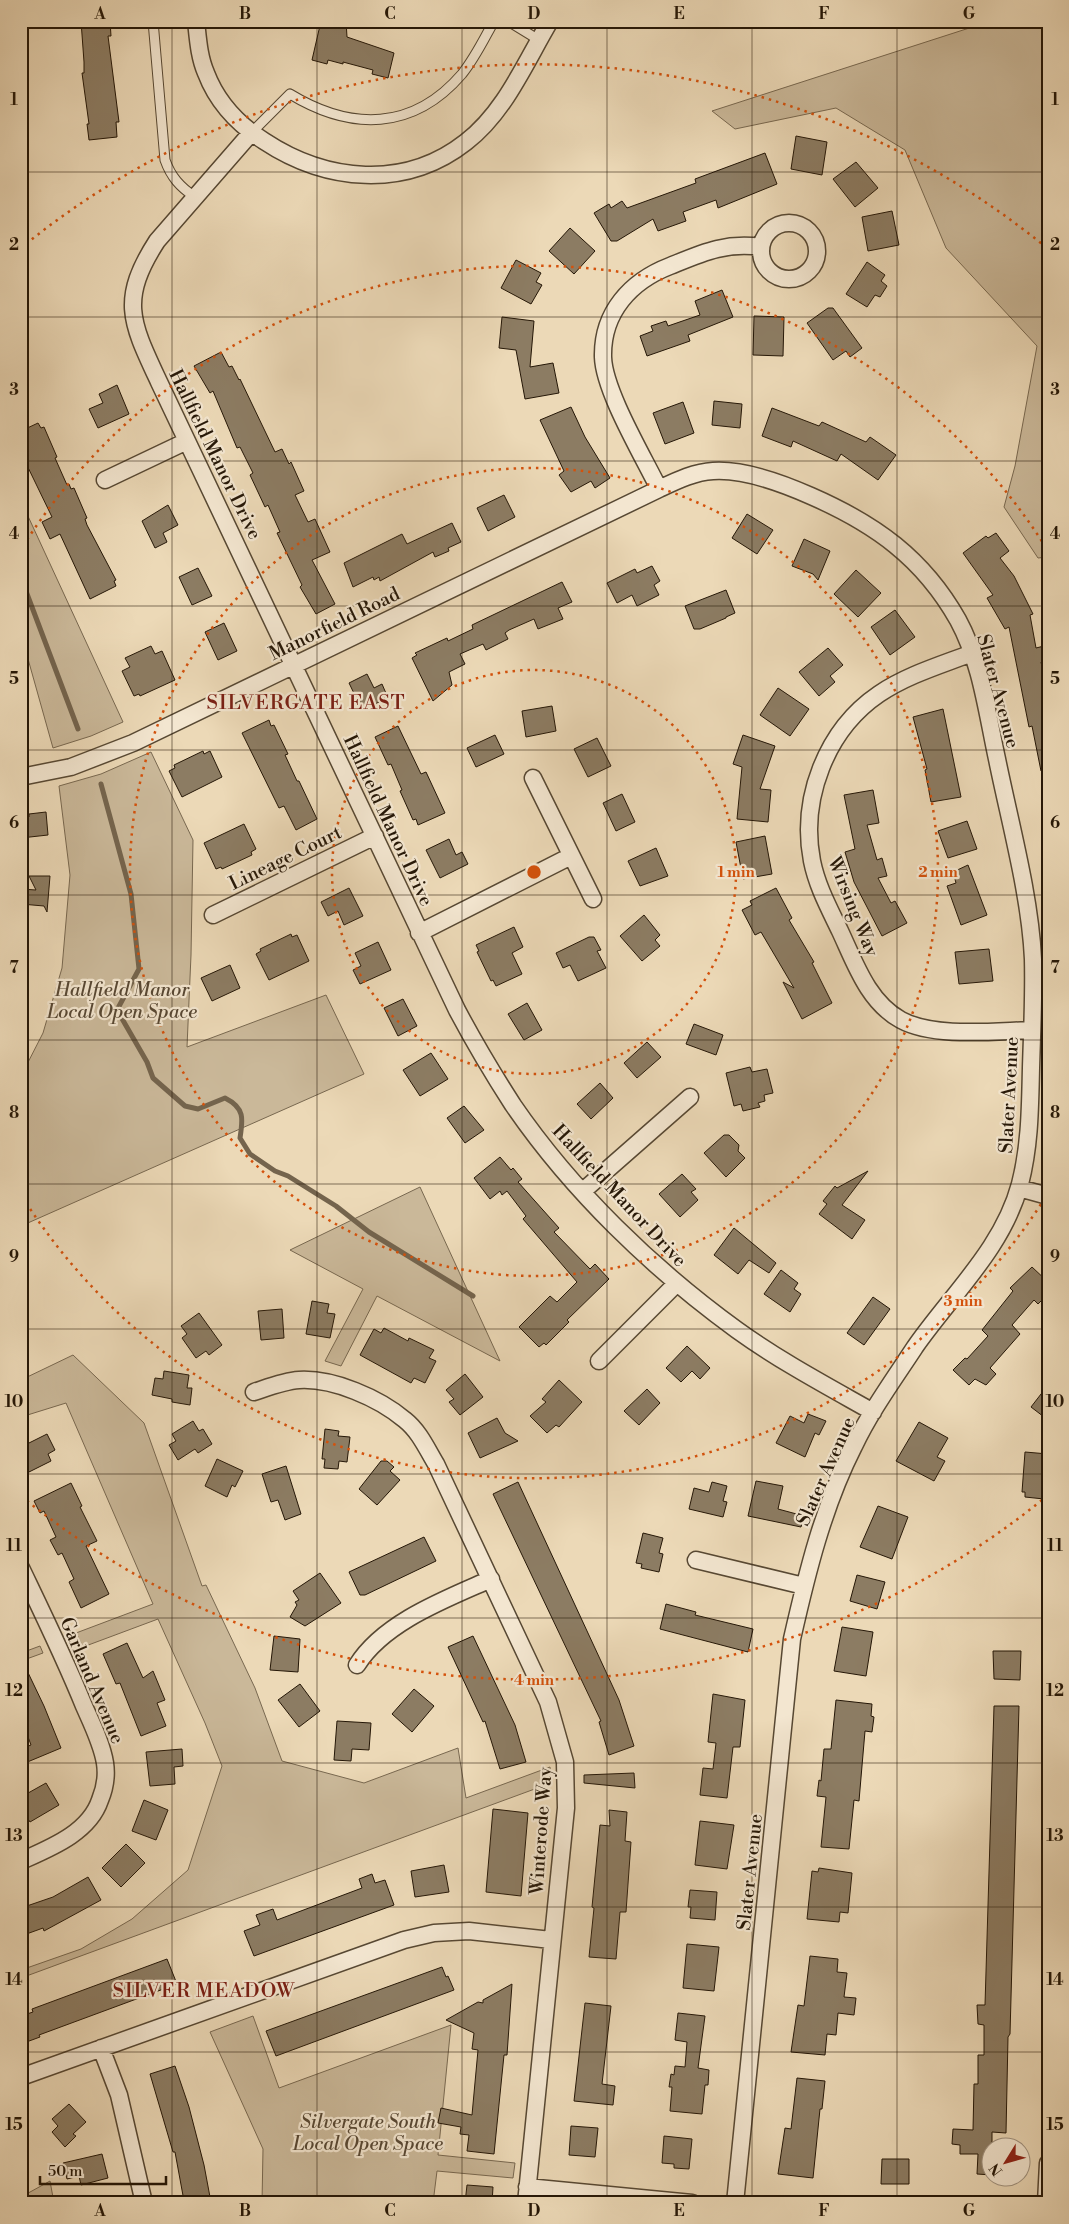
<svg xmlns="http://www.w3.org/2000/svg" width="1069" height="2224" viewBox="0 0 1069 2224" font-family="'Libre Bodoni',serif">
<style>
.green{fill:#cab899;stroke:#786850}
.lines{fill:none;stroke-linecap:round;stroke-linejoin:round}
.stream{stroke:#74644d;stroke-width:5}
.building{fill:#8c7c63;stroke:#251707}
.lane-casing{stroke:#574833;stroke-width:11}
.street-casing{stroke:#574833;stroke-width:19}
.lane{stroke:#f3e6d0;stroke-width:9}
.street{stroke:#f3e6d0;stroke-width:16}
.grid{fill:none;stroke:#251707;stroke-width:1;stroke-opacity:0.55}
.ring{fill:none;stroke:#d4520c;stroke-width:2.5;stroke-dasharray:2.5 5}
.labels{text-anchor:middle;stroke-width:4.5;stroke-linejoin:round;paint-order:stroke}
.street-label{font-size:19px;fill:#251707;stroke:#f3e6d0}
.park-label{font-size:19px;font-style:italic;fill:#574733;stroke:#f3e6d0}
.neighbourhood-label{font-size:20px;letter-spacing:1px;fill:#7a1f14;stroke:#f3e6d0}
.centre{fill:#d4520c;stroke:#f3e6d0;stroke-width:2.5}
.ring-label{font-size:15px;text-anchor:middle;font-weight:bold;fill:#d4520c;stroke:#f3e6d0;stroke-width:4.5;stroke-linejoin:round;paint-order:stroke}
.neatline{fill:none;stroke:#251707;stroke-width:2}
.grid-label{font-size:16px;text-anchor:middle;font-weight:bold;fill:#251707}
</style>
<rect width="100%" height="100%" fill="#ecd9b7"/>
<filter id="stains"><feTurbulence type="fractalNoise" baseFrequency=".004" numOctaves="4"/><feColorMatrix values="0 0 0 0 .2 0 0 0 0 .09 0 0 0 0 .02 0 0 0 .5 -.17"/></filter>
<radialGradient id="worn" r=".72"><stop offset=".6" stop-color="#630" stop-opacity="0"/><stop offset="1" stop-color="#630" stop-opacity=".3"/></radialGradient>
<path class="green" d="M991 21H1048V557L1038 558 1004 507 1015 466 1037 346 946 248 905 150 836 108 735 129 712 111Z
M21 501 123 722 91 736 53 748 21 634Z
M151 752 193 840 191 955 187 1047 326 995 364 1074 21 1226V1076L43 1033 62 968 70 875 59 786 101 774Z
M420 1187 500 1361 377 1296 341 1366 325 1361 363 1289 290 1250Z
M73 1355 144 1423 202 1586 206 1585 255 1688 282 1761 364 1783 458 1748 466 1798 550 1767 551 1783 21 1978V1970L81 1949 132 1919 188 1870 222 1766 205 1723 158 1619 83 1647 76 1633 153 1604 66 1403 21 1417V1380Z
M40 1646 43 1653 21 1661V1653Z
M253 2016 279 2088 451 2025 438 2155 515 2163 513 2178 437 2171 433 2203H262L263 2149 210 2032Z
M50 2181 54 2203H21V2197Z"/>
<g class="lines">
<path class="stream" d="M21 578 78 729
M101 784 131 894 139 969 117 1010 147 1062 153 1078 185 1106 198 1109 225 1098C245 1108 243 1119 240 1138L250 1154 275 1171 288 1176 336 1206 369 1232 473 1296"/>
</g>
<path class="building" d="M81 21H110L111 36H108L119 122H116L117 137 89 140 87 124H89L82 73H84V62Z
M321 21H346L347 37 394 53 388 78 372 74 373 70 343 62V64L328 60 327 64 312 60Z
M796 136 827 142 822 175 791 169Z
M765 153 777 184 718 208 716 200 683 212 686 221 658 231 653 219 617 241H611L594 213 609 204 611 208 622 201 627 208 696 183 695 179Z
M856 162 878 188 855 207 833 179Z
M892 211 899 245 868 251 862 217Z
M570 228 595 251 574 274 549 251Z
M516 260 541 273 536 282 542 285 531 304 501 288Z
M867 262 885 275 881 281 887 286 880 297 875 295 867 307 846 294Z
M722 290 733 317 688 335 690 341 647 356 640 336 653 331 651 326 666 321 668 326 700 315 695 301Z
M828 308H833L862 348 850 357 846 351 833 360 807 323Z
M754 316 784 317 783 356 753 355Z
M502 317 534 321 530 367 553 363 559 393 525 399 516 350 499 348Z
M221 352 229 367 232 366 239 380 240 379 275 452 282 449 289 464 291 462 304 491 295 495 296 497 308 522 315 519 330 552 312 560 335 604 316 614 300 587 302 585 277 533 280 532 268 505 265 507 250 475 253 473 240 447 237 448 213 391 210 393 194 366Z
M117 385 129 414 98 428 89 409 103 403 99 394Z
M714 401 742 404 740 428 712 425Z
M683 402 694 433 665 444 653 413Z
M571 407 585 437 610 478 595 488 591 481 571 492 559 475 564 471 540 420Z
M772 408 819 426 822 422 866 442 870 437 896 455 878 480 841 454 837 461 793 441 791 447 762 436Z
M38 423 41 428 44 427 57 457 55 458 67 485 69 484 71 489 74 488 87 518 85 519 87 525 116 580 114 581 116 586 90 599 60 534 50 539 42 522 52 517 21 453V431Z
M504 495 515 517 488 531 477 508Z
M168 505 178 525 163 533 167 542 155 548 142 521Z
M747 514 773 530 757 554 732 538Z
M452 523 461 542 448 548 449 551 435 557 433 552 380 581 379 577 374 580 373 577 353 587 344 563 402 534 407 544Z
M996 533 1009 551 1000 558 1014 576 1033 614 1030 615 1036 648 1044 646 1047 661 1041 662 1048 695V771H1041L1032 726 1029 727 1009 627 1005 629 987 598 993 595 963 553 986 536 988 538Z
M804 539 830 551 818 580 813 574 792 566Z
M652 566 660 581 654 585 659 595 637 606 632 595 617 603 607 583 635 569 637 573Z
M198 568 212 596 192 605 179 577Z
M856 570 881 593 858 617 834 594Z
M562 582 572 602 558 608 563 619 538 629 534 619 509 630 505 633 508 639 486 650 483 644 460 654 465 664 449 672 452 685 433 701 412 658 417 655 415 653 447 638 448 641 473 629 472 625Z
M726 590 735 613 726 617V618L700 629H694L685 606Z
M895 610 915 637 890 655 871 627Z
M224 623 237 651 218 660 205 632Z
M151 646 155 654 162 651 175 680 140 696 139 694 134 696 122 671 130 667 125 658Z
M828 648 843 665 830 676 835 682 819 696 799 672Z
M367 674 374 688 382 684 388 698 362 710 349 683Z
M778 688 809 709 790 736 760 715Z
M552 706 556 731 526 737 522 711Z
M943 709 961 797 931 802 925 770 927 769 913 717Z
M269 720 271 726 274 725 288 754 285 755 297 781H299L317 819 296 830 284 806 279 808 242 733Z
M398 726 421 774 426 772 445 813 418 825 416 819 413 820 400 791 402 790 391 764 388 765 375 737Z
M495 735 504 754 476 767 467 748Z
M743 735 775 746 760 789 771 790 768 822 737 819 742 767 733 764Z
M597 738 611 766 588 777 574 749Z
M203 751 204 754 210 751 222 777 182 797 169 771 175 768 174 765Z
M873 790 879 823 867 825 877 860 882 858 887 876 878 878 891 903 895 901 907 923 882 936 854 882 845 852 855 849 844 795Z
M622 794 635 822 616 831 603 803Z
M46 812 48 835 21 838V817H29V814Z
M967 821 977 849 948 858 938 831Z
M244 824 256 849 251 852 252 855 222 869 221 867 216 869 204 843Z
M765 836 772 874 743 879 736 842Z
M449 839 456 855 462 852 468 864 440 878 426 850Z
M656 848 668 876 640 886 628 861Z
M968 865 987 915 961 925 947 886 956 883 953 872Z
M29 876H50L47 912 44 906 21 904V889L36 890Z
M349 888 363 916 344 925 338 911 328 916 321 902Z
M776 888 792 918 789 920 814 962 812 963 832 1003 802 1019 783 982 794 988 761 932 755 935 742 910 752 905 750 901Z
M644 915 660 935 655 940 660 946 642 961 620 936Z
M514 927 523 947 512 953 522 974 496 986 493 980 491 981 477 952 479 951 476 945Z
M291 934 292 937 297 935 309 961 269 980 256 954 261 951 260 949Z
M589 937H594L601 950 597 951 606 968 578 981 570 965 563 968 556 953Z
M378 942 391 970 360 984 353 970 361 966 355 953Z
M989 949 993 981 959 984 955 952Z
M230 965 240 988 212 1001 201 978Z
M403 999 417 1026 398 1036 384 1008Z
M527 1003 542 1030 524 1040 508 1014Z
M694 1024 723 1035 716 1055 686 1044Z
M647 1042 661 1057 637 1078 624 1063Z
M431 1053 448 1079 420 1096 403 1070Z
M750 1067 752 1072 767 1069 773 1093 764 1095 765 1101 758 1103 760 1107 743 1111 741 1104 734 1106 726 1073Z
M600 1083 613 1098 591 1119 577 1104Z
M464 1106 484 1130 465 1143 447 1118Z
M724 1135H729L739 1145 738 1151 745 1158 726 1177 704 1153Z
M500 1157 511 1170 513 1168 522 1179 518 1182 559 1228 554 1232 590 1269 595 1264 609 1279 567 1320 569 1322 546 1345 544 1343 539 1347 519 1327 550 1296 557 1302 577 1282 523 1219 526 1216 507 1191 502 1195 500 1191 490 1199 474 1178Z
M868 1171 842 1205 865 1220 852 1239 819 1214 827 1204 823 1201 835 1186 837 1188Z
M682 1174 696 1189 691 1192 698 1200 680 1217 659 1194Z
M734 1228 776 1263 769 1273 749 1260 738 1274 714 1255Z
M1032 1267 1048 1282V1294L1038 1304 1034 1300 1012 1325 1020 1334 990 1368 996 1374 986 1385 975 1379 969 1385 953 1370 965 1358 967 1359 988 1336 982 1330 1013 1291 1010 1288Z
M781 1270 798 1283 794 1289 801 1294 790 1312 764 1294Z
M873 1297 890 1309 864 1345 847 1333Z
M312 1301 329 1304 327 1313 335 1314 330 1338 306 1334Z
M282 1309 284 1338 261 1340 258 1311Z
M199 1313 222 1345 209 1355 206 1351 196 1358 182 1338 187 1334 181 1326Z
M384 1328 408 1341 409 1338 434 1350 429 1358 436 1361 425 1383 414 1378 411 1383 360 1355 374 1329 381 1333Z
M687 1346 710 1368 700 1379 692 1371 681 1382 666 1368Z
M164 1371 189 1375 187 1388H192L190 1405 172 1402V1399L152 1395 155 1378 163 1379Z
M465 1374 483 1397 460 1415 449 1402 454 1399 446 1390Z
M559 1380 582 1402 559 1427 556 1425 547 1433 530 1416 546 1402 542 1399Z
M1048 1385V1420L1031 1407Z
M647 1389 660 1403 639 1425 624 1411Z
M808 1414 826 1421 819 1435 815 1433 805 1457 776 1443 790 1416 804 1423Z
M497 1418 505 1433 518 1441 480 1458 468 1433Z
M193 1421 199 1431 203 1429 212 1444 198 1453 195 1449 178 1460 169 1445 176 1441 172 1434Z
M919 1422 948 1438 937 1457 945 1461 934 1481 896 1461Z
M325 1429 339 1431 338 1436 350 1437 347 1462 339 1461 338 1469 324 1468 325 1459H322Z
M47 1434 55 1450 48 1454 51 1461 29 1472 21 1456V1447Z
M1025 1452 1048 1454 1044 1499 1025 1497V1492H1022Z
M217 1459 243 1471 235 1487 232 1485 227 1497 205 1486Z
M381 1461H387L394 1467 390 1471 400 1480 377 1505 359 1489Z
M286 1466 301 1514 285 1520 278 1500 271 1502 262 1474Z
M756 1481 783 1486 778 1509 804 1516 801 1527 748 1516Z
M518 1482 619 1700 634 1746 609 1755 599 1722 601 1721 493 1494Z
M712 1482 727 1486 723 1501 727 1502 723 1517 689 1509 694 1488 709 1492Z
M71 1483 82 1506 80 1507 97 1541 86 1546 109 1594 81 1608 69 1582 74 1579 62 1553 58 1555 50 1540 56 1537 44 1511 40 1513 34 1501Z
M878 1506 908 1517 892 1559 860 1547Z
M643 1533 663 1538 659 1553 663 1554 659 1572 641 1568 642 1564 636 1563Z
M424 1537 436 1561 365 1595H360L349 1572Z
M320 1573 341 1603 305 1626 290 1617 297 1605 295 1602 299 1600 293 1591Z
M857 1575 885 1582 877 1609 850 1601Z
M666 1604 696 1612 695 1615 753 1629 748 1652 660 1629Z
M842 1627 873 1632 866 1676 834 1671Z
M274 1636 300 1639 298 1672 270 1670Z
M473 1636 515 1725 526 1762 500 1769 485 1721 483 1722 448 1647Z
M127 1643 143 1678 153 1671 165 1700 157 1703 166 1726 141 1736 120 1683 116 1684 103 1654Z
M993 1651H1021L1020 1680 994 1679Z
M21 1658 44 1706 61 1748 25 1763 21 1749 31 1745 24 1726 28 1724 21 1709Z
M300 1684 320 1711 299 1727 278 1700Z
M414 1689 434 1706 412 1732 392 1714Z
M713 1694 745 1700 740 1747H733L727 1798 700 1795 703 1768 713 1769 716 1743 708 1742Z
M836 1700 872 1704 871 1716 874 1717 872 1732 865 1731 859 1801 854 1800 849 1849 821 1847 826 1797 817 1796 819 1780 821 1781 824 1749H831Z
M994 1706H1019L1010 2034 1008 2037 1006 2133 992 2132V2175L977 2174 978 2154H960V2145L952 2144 953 2129 973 2130 974 2084H978V2055H984V2025L978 2024 977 2005H985Z
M337 1721 371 1723 369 1750 352 1749 351 1761 334 1760Z
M182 1749 183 1766 174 1767 175 1784 150 1786 146 1752Z
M634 1773 635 1788 584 1783V1775Z
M46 1783 59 1805 30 1822 21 1808V1797Z
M144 1800 168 1810 156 1840 132 1831Z
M493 1809 528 1813 521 1896 486 1892Z
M609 1810 627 1812 625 1841 631 1842 626 1912H620L616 1959 589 1957 594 1908 592 1907 600 1825 610 1826Z
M700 1821 734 1825 727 1869 695 1865Z
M126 1844 145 1863 121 1887 102 1868Z
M444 1865 449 1892 415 1897 411 1871Z
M819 1868 852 1873 848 1913 840 1912 839 1922 807 1919 812 1871 818 1872Z
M372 1874 375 1883 385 1880 394 1905 254 1956 244 1931 260 1925 256 1915 273 1909 277 1920 362 1888 359 1879Z
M88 1877 101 1900 44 1931 43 1928 21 1936V1908L53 1897Z
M690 1890 717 1892 715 1920 690 1918 691 1907H688Z
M687 1944 719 1947 714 1991 683 1988Z
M810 1956 838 1959 837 1972 847 1973 844 1997 856 1998 854 2015 838 2013 836 2035 827 2034 825 2055 791 2052 798 2005 804 2006Z
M167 1959 177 1984 39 2035 40 2037 21 2044V2016L33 2012 32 2009Z
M442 1967 446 1977 448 1976 454 1990 276 2056 266 2031Z
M512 1984 507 2055H504L494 2154 467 2151 469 2135 460 2134 461 2127 438 2123 441 2108 472 2115 478 2050 472 2049 474 2033 446 2020 478 2002 483 2003V2000Z
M585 2003 611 2006 602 2084 615 2086 613 2105 574 2101Z
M678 2013 705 2016 698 2068 709 2070 708 2085H705L702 2114 670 2111 672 2087H669L671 2074 674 2075 675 2066 685 2067 687 2042 675 2040Z
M175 2066 189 2107 204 2165 210 2197 184 2201 175 2152H173L150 2074Z
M797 2078 825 2081 822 2109H820L813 2178 778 2174 785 2128 791 2129Z
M69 2104 86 2122 73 2134 76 2136 65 2147 52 2132 58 2126 52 2119Z
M571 2126 598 2128 595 2157 569 2155Z
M664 2136 692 2139 689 2169 674 2168V2164L662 2163Z
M102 2154 108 2178 81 2185 79 2176 67 2179 63 2163Z
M882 2159H909V2184H881Z
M467 2185 493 2187 492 2203H465Z"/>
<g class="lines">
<g class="lane-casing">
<path id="lane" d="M153 21 165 160C171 177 180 187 195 197
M508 21 539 40
M251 133 290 94C351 131 413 131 462 74 475 58 484 39 494 21"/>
</g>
<g class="street-casing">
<path id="street" d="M196 21C198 39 199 57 206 73 217 102 239 125 264 141 326 182 405 190 466 142 505 112 525 63 550 21
M251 133 157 241C119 300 131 322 159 382L457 1010C474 1042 493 1074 513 1105 572 1191 653 1269 737 1330 780 1361 827 1386 873 1412
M761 251a28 28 0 1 1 56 0a28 28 0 1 1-56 0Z
M105 480 187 441
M659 489C643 456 604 391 603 357 602 312 631 281 670 266 702 253 725 242 761 247
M972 653C941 665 907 675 879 694 826 730 800 799 812 861 817 886 829 908 840 931 855 963 868 1002 901 1020 934 1038 994 1031 1032 1030
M21 777 71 767 133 743 659 489C676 481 694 472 713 471 743 469 784 484 811 496 875 524 923 558 958 620 981 662 987 713 997 759 1010 823 1030 895 1033 959 1034 996 1032 1032 1031 1068 1030 1108 1030 1145 1020 1184 1003 1248 952 1294 915 1347 894 1379 870 1412 854 1446 823 1507 807 1573 792 1639L735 2203
M533 778 593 899
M213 915 375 836
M419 933 571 856
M1019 1188 1048 1196
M583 1191 690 1097
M599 1361 676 1284
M254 1392C269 1387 284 1381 299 1380 333 1378 379 1398 405 1420 419 1431 427 1449 436 1464L548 1702 565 1762 566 1808 526 2203
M696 1560 804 1586
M21 1568C43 1614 65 1659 84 1706 92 1724 102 1744 105 1763 107 1776 105 1788 100 1800 89 1833 50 1848 21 1861
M357 1665C384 1622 446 1599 491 1579
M101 2048 119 2095 144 2203
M21 2077 404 1940 434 1933 469 1931 551 1940
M527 2187 692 2203
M1046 2203 1048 2163"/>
</g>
<use href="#lane" class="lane"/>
<use href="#street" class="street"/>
</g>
<path class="grid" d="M172 21V2203M317 21V2203M462 21V2203M607 21V2203M752 21V2203M897 21V2203M21 172H1048M21 317H1048M21 461H1048M21 606H1048M21 750H1048M21 895H1048M21 1040H1048M21 1184H1048M21 1329H1048M21 1474H1048M21 1618H1048M21 1763H1048M21 1907H1048M21 2052H1048"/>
<g class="ring">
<circle cx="534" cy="872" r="202"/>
<circle cx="534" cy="872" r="404"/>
<path d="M1045 1198A606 606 0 0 1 23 1198M23 546A606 606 0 0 1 1045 546"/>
<path d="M1042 1500A808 808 0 0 1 26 1500M26 244A808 808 0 0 1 1042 244"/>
</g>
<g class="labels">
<g class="street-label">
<text transform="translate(216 454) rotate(64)" y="7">Hallfield Manor Drive</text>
<text transform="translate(334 623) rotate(-26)" y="7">Manorfield Road</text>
<text transform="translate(999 691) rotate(75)" y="7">Slater Avenue</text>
<text transform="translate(389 820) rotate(65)" y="7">Hallfield Manor Drive</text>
<text transform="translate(285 857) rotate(-26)" y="7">Lineage Court</text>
<text transform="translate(854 906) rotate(68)" y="7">Wirsing Way</text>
<text transform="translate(1008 1095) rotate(-87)" y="7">Slater Avenue</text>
<text transform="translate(620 1195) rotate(47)" y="7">Hallfield Manor Drive</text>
<text transform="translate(825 1471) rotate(-66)" y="7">Slater Avenue</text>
<text transform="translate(93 1680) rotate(67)" y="7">Garland Avenue</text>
<text transform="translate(540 1831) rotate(-86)" y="7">Winterode Way</text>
<text transform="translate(749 1872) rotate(-84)" y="7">Slater Avenue</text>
</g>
<g class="park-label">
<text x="122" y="996">Hallfield Manor<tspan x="122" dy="22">Local Open Space</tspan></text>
<text x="368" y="2128">Silvergate South<tspan x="368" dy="22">Local Open Space</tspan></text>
</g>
<g class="neighbourhood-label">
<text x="306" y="709">SILVERGATE EAST</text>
<text x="204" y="1997">SILVER MEADOW</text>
</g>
</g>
<circle cx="534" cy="872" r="8" class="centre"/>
<g class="ring-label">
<text x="736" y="877">1 min</text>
<text x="938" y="877">2 min</text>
<text x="963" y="1306">3 min</text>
<text x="534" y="1685">4 min</text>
</g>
<rect width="1069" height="2224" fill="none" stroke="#ecd9b7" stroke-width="55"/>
<g transform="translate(1006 2162) rotate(233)"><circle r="24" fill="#f3e6d0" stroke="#a19380"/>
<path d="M0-4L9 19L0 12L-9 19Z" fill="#8f2418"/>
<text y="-8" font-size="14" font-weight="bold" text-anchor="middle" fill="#251707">N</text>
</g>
<path d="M40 2176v8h126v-8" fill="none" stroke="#251707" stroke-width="2.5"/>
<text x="48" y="2176" font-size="15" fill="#251707" stroke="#f3e6d0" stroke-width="4" paint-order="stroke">50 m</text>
<rect x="28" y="28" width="1014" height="2168" class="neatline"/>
<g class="grid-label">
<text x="100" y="19">A</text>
<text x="245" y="19">B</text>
<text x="390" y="19">C</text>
<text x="534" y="19">D</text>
<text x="679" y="19">E</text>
<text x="824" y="19">F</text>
<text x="969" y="19">G</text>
<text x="14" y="105">1</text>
<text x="1055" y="105">1</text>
<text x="14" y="250">2</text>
<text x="1055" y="250">2</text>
<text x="14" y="395">3</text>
<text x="1055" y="395">3</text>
<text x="14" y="539">4</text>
<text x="1055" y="539">4</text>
<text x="14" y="684">5</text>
<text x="1055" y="684">5</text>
<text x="14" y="828">6</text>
<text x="1055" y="828">6</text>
<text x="14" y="973">7</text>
<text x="1055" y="973">7</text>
<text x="14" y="1118">8</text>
<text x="1055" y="1118">8</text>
<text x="14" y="1262">9</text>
<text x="1055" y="1262">9</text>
<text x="14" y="1407">10</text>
<text x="1055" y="1407">10</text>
<text x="14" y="1551">11</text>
<text x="1055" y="1551">11</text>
<text x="14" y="1696">12</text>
<text x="1055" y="1696">12</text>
<text x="14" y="1841">13</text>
<text x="1055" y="1841">13</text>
<text x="14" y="1985">14</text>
<text x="1055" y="1985">14</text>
<text x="14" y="2130">15</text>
<text x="1055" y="2130">15</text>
<text x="100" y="2216">A</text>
<text x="245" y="2216">B</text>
<text x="390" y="2216">C</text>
<text x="534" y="2216">D</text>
<text x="679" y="2216">E</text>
<text x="824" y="2216">F</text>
<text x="969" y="2216">G</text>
</g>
<rect width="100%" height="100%" filter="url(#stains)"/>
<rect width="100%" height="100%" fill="url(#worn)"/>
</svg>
